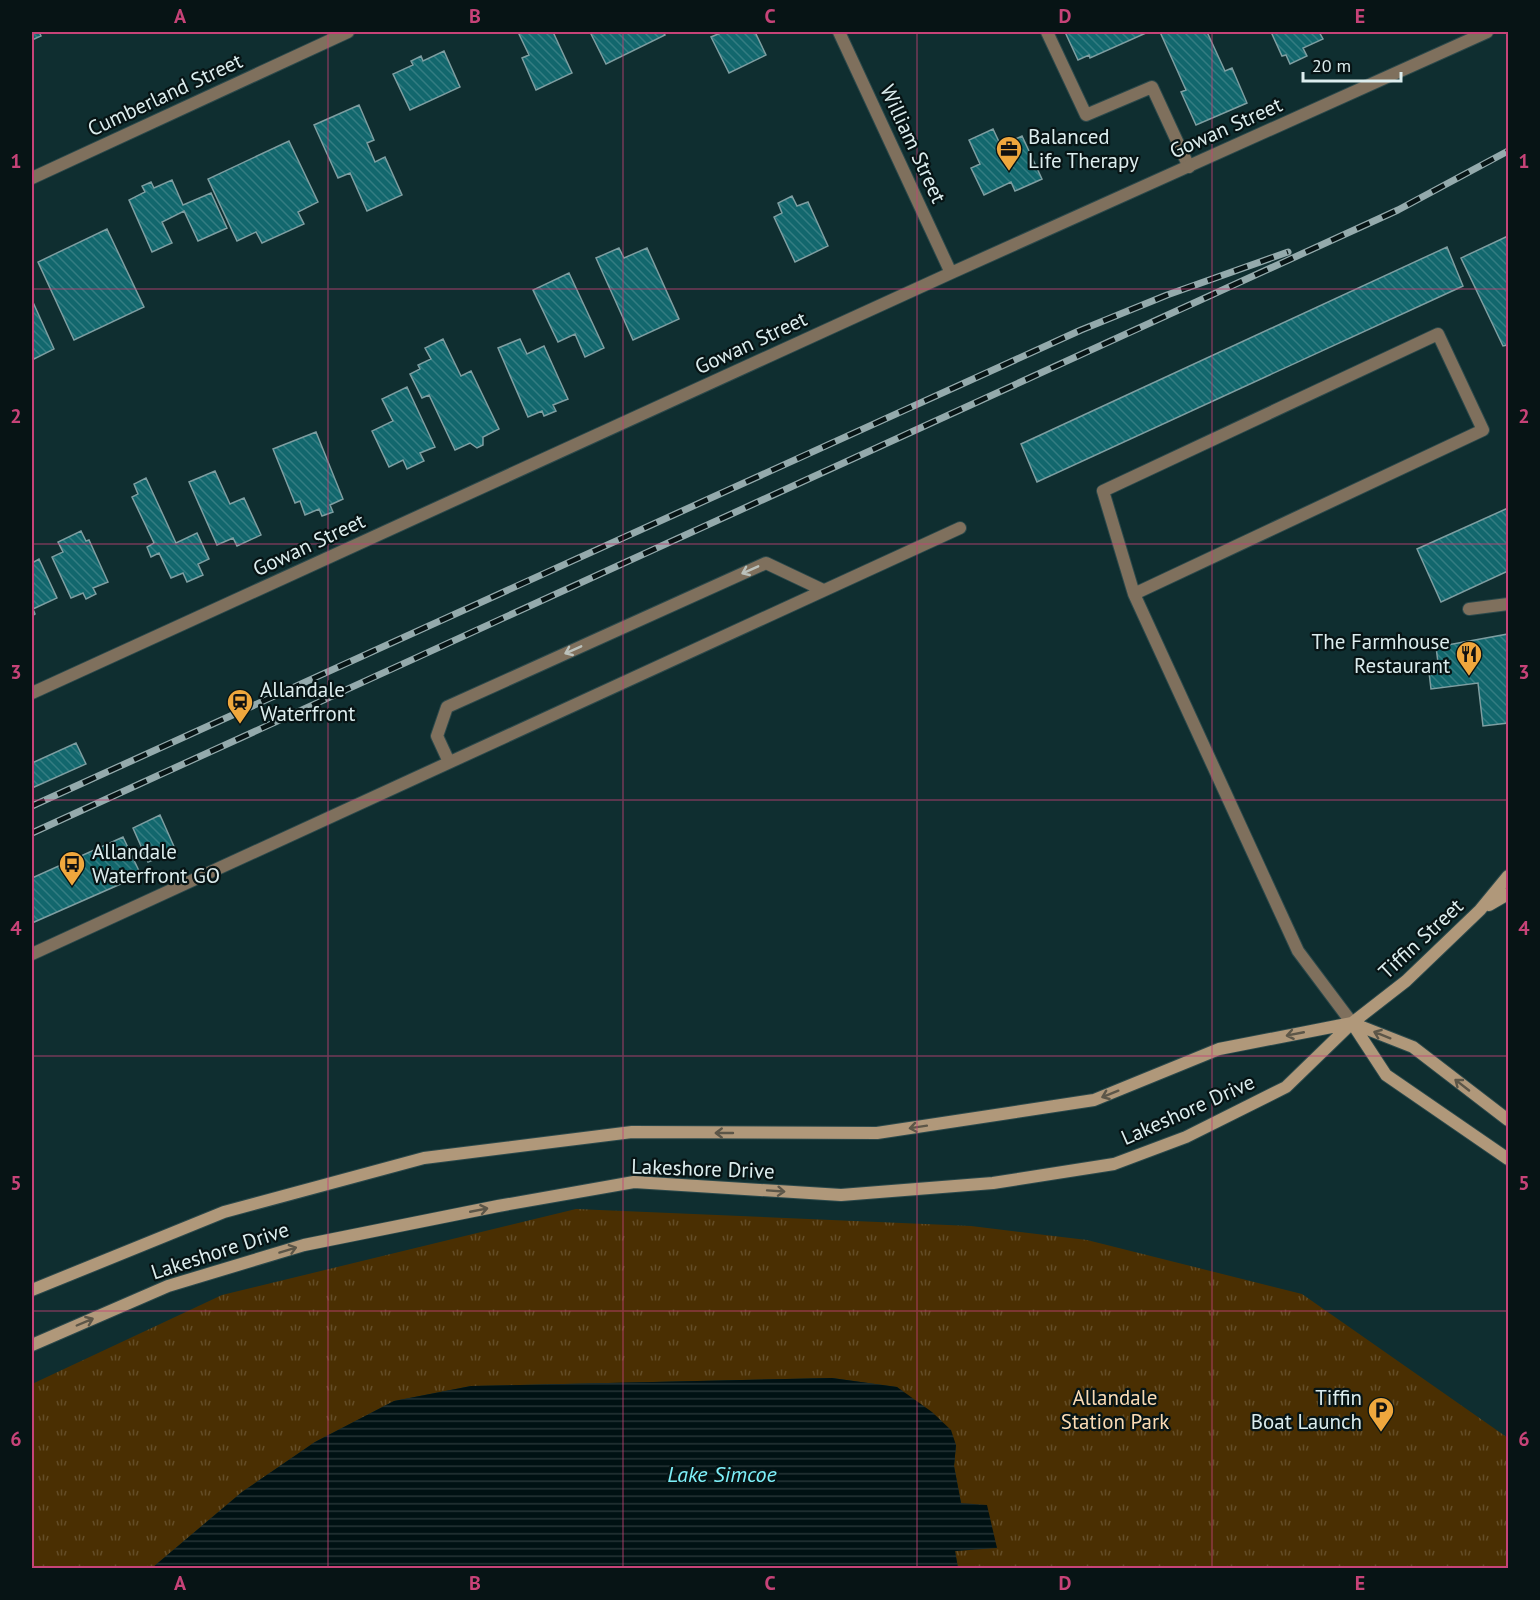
<svg xmlns="http://www.w3.org/2000/svg" width="1540" height="1600" viewBox="0 0 1540 1600" font-family="'PT Sans',sans-serif">
<style>
.park{fill:url(#park-tufts)}
.water{fill:url(#water-rules)}
.building{fill:url(#building-back-hatch);stroke:#7e9ea1;stroke-width:1.5}
.lines{fill:none;stroke-linecap:round;stroke-linejoin:round}
.lane-casing{stroke:#2c494b;stroke-width:14}
.street-casing{stroke:#2c494b;stroke-width:14}
.secondary-casing{stroke:#2c494b;stroke-width:14}
.lane{stroke:#7f705d;stroke-width:12}
.street{stroke:#7f705d;stroke-width:12}
.secondary{stroke:#b0987a;stroke-width:12}
.rail-casing{stroke:#94aaac;stroke-width:7}
.rail{stroke:#071415;stroke-width:4.5;stroke-dasharray:14;stroke-linecap:butt}
.oneway{stroke:#bbc1bb}
.oneway2{stroke:#5c5648}
.grid{fill:none;stroke:#c74378;stroke-width:1.5;stroke-opacity:0.55}
.labels{text-anchor:middle;stroke-width:4.5;stroke-linejoin:round;paint-order:stroke}
.street-label{font-size:21px;fill:#dcedee;stroke:#071415}
.poi-label{font-size:21px;fill:#dcedee;stroke:#071415;text-anchor:start}
.park-label{font-size:21px;fill:#fbdbb4;stroke:#071415}
.water-label{font-size:22px;font-style:italic;fill:#7df0f9;stroke:#071415}
.neatline{fill:none;stroke:#c74378;stroke-width:2}
.grid-label{font-size:20px;text-anchor:middle;font-weight:bold;fill:#c74378}
</style>
<defs>
<pattern id="park-tufts" width="24" height="20" patternUnits="userSpaceOnUse" patternTransform="scale(1.5)"><rect width="24" height="20" fill="#4a2f02"/><path d="M3 7l-1-3M5 7V3M7 7l1-3M15 17l-1-3M17 17v-4M19 17l1-3" fill="none" stroke="#644d27"/></pattern>
<pattern id="water-rules" width="6" height="5" patternUnits="userSpaceOnUse" patternTransform="scale(1.5)"><rect width="6" height="5" fill="#001113"/><path d="M0 2.5h6" fill="none" stroke="#253436"/></pattern>
<pattern id="building-back-hatch" width="6" height="6" patternUnits="userSpaceOnUse" patternTransform="scale(1.5)"><rect width="6" height="6" fill="#12676d"/><path d="M-1 5l2 2M0 0l6 6M5-1l2 2" fill="none" stroke="#347d82"/></pattern>
</defs>
<rect width="100%" height="100%" fill="#0f2e30"/>
<path class="park" d="M576 1209 971 1226 1087 1240 1302 1294 1508 1438V1568H958L955 1551 997 1547 961 1503 954 1466 956 1445 897 1387 832 1378 471 1386 394 1401 315 1442 242 1492 152 1568H32V1384L222 1295Z"/>
<path class="water" d="M832 1378 897 1387 932 1412 951 1430 956 1445 954 1466 961 1503 987 1505 997 1548 955 1551 958 1568H152L242 1492 315 1442 394 1401 471 1386Z"/>
<path class="building" d="M32 32H39L41 36 32 40Z
M518 32H553L572 73 536 90 522 58 529 55Z
M590 32H663L665 35 606 64Z
M723 32H755L766 55 729 73 711 37Z
M1065 32H1145L1146 33 1090 58 1089 55 1078 60Z
M1160 32H1207L1225 71 1232 68 1247 103 1196 125 1181 92 1186 90Z
M1271 32H1319L1323 39 1303 48 1307 56 1290 64 1286 55 1282 56Z
M444 51 460 87 410 110 393 74 413 65 411 61 421 56 423 61Z
M359 105 374 140 367 143 375 162 385 157 402 195 367 211 350 173 338 178 314 125Z
M993 129 1001 146 1022 136 1042 179 1015 191 1011 182 984 195 971 168 980 164 969 140Z
M289 141 318 202 298 212 304 224 262 243 256 232 237 241 208 179Z
M172 180 183 205 211 193 227 228 198 241 184 211 162 222 172 243 152 252 129 200 145 192 142 186 151 182 154 188Z
M792 196 797 206 808 202 828 246 795 262 774 217 782 213 778 203Z
M107 229 144 307 74 340 38 262Z
M1508 236V345L1503 346 1461 258Z
M1447 247 1463 286 1037 482 1021 444Z
M619 248 624 258 647 248 679 319 633 340 596 258Z
M569 273 604 348 585 357 575 334 558 342 533 290Z
M32 300 54 349 32 360Z
M443 339 461 376 471 371 499 429 483 437V445L477 448 470 443 455 450 429 395 422 398 410 374 420 369 418 365 431 359 425 348Z
M520 339 527 354 544 346 568 399 553 405 556 411 544 416 542 411 528 417 498 348Z
M407 387 435 447 420 453 424 461 407 469 403 460 389 467 372 431 393 421 382 399Z
M316 432 343 499 330 505 333 512 322 516 319 509 305 515 300 501 295 503 273 449Z
M215 471 230 504 244 498 261 535 237 546 233 538 217 545 189 482Z
M146 478 176 543 197 533 209 559 198 564 203 575 187 582 183 573 171 578 159 553 151 557 147 547 154 543 132 497 138 494 134 484Z
M1508 508V571L1441 602 1417 549Z
M81 531 86 541 89 540 108 582 93 588 96 594 86 599 83 593 71 598 52 557 63 552 58 542Z
M39 559 57 598 33 609 35 614 32 616V563Z
M1508 634V723L1483 726 1478 683 1431 689 1429 672 1439 670 1436 647Z
M76 743 86 764 32 788V763Z
M160 815 176 851 148 862 133 828Z
M123 837 141 875 32 923V878Z"/>
<g class="lines">
<g class="lane-casing">
<path id="lane" d="M1047 32 1086 115 1152 87 1189 167
M1134 594 1483 430 1438 334 1103 491 1134 594 1298 951 1352 1023
M1469 609 1508 604
M449 762 437 736 447 707 766 563 823 590
M32 954 960 528"/>
</g>
<g class="street-casing">
<path id="street" d="M839 32 951 273
M32 178 348 32
M32 693 951 273 1487 32"/>
</g>
<g class="secondary-casing">
<path id="secondary" d="M1489 905 1508 894
M1352 1023 1386 1075 1508 1159
M32 1290 224 1212 424 1158 632 1132 877 1133 1094 1100 1219 1049 1352 1023 1413 1047 1508 1120
M32 1345 168 1286 304 1245 498 1206 634 1182 841 1195 993 1183 1114 1164 1186 1137 1286 1087 1352 1023 1406 981 1480 910 1508 876"/>
</g>
<use href="#lane" class="lane"/>
<use href="#street" class="street"/>
<use href="#secondary" class="secondary"/>
<g class="rail-casing">
<path id="rail" d="M32 806 1081 330 1167 295 1288 252
M32 833 1398 210 1508 151"/>
</g>
<use href="#rail" class="rail"/>
</g>
<defs><path id="oneway-shaft" d="M-6 0H5M1.5-3L5.5 0L1.5 3" fill="none" stroke-width="1.6" stroke-linecap="round" stroke-linejoin="round" transform="scale(1.5)"/></defs>
<g class="oneway">
<use href="#oneway-shaft" transform="translate(750 570) rotate(156)"/>
<use href="#oneway-shaft" transform="translate(573 650) rotate(156)"/>
</g>
<g class="oneway2">
<use href="#oneway-shaft" transform="translate(1295 1034) rotate(169)"/>
<use href="#oneway-shaft" transform="translate(1382 1035) rotate(-158)"/>
<use href="#oneway-shaft" transform="translate(1462 1085) rotate(-142)"/>
<use href="#oneway-shaft" transform="translate(1110 1094) rotate(158)"/>
<use href="#oneway-shaft" transform="translate(918 1127) rotate(171)"/>
<use href="#oneway-shaft" transform="translate(724 1133) rotate(-180)"/>
<use href="#oneway-shaft" transform="translate(776 1191) rotate(4)"/>
<use href="#oneway-shaft" transform="translate(479 1210) rotate(-11)"/>
<use href="#oneway-shaft" transform="translate(288 1250) rotate(-17)"/>
<use href="#oneway-shaft" transform="translate(85 1322) rotate(-23)"/>
</g>
<path class="grid" d="M328 32V1568M623 32V1568M917 32V1568M1212 32V1568M32 289H1508M32 544H1508M32 800H1508M32 1056H1508M32 1311H1508"/>
<defs>
<g id="office-pin" transform="scale(1.35)"><path d="M0 17L-7.5 6A9.5 9.5 0 1 1 7.5 6Z" fill="#efa73d" stroke="#071415"/><path d="M-6-3h4V-5.5h4V-3h4V5H-6ZM-1-4.5V-3h2v-1.5ZM-6 0V1H6V0Z" fill="#111"/></g>
<g id="restaurant-pin" transform="scale(1.35)"><path d="M0 17L-7.5 6A9.5 9.5 0 1 1 7.5 6Z" fill="#efa73d" stroke="#071415"/><path d="M-5-6h1v4h1v-4h1v4h1v-4h1v5L-1.5 .5V6h-2V.5L-5-1ZM5-6V6H3V1.5H1.5Q1.5-4 5-6Z" fill="#111"/></g>
<g id="station-pin" transform="scale(1.35)"><path d="M0 17L-7.5 6A9.5 9.5 0 1 1 7.5 6Z" fill="#efa73d" stroke="#071415"/><path d="M-3-6H3Q5-6 5-4V2Q5 4 3 4L4.5 6H3L1.5 4h-3L-3 6H-4.5L-3 4Q-5 4-5 2V-4Q-5-6-3-6ZM-3.5-4v3h7v-3ZM-3.5 1v1.5H-2V1ZM2 1v1.5H3.5V1Z" fill="#111"/></g>
<g id="bus-pin" transform="scale(1.35)"><path d="M0 17L-7.5 6A9.5 9.5 0 1 1 7.5 6Z" fill="#efa73d" stroke="#071415"/><path d="M-5-6H5V4H4V6H2V4H-2V6H-4V4H-5ZM-3.5-4V0h7V-4ZM-3.5 1.2v1.5H-2V1.2ZM2 1.2v1.5H3.5V1.2Z" fill="#111"/></g>
<g id="parking-pin" transform="scale(1.35)"><path d="M0 17L-7.5 6A9.5 9.5 0 1 1 7.5 6Z" fill="#efa73d" stroke="#071415"/><path d="M-3.5-5.5H1a3.5 3.5 0 0 1 0 7H-1V5.5H-3.5ZM-1-3.4V-.6H.8a1.4 1.4 0 0 0 0-2.8Z" fill="#111"/></g>
</defs>
<g fill-rule="evenodd">
<use href="#office-pin" x="1009" y="149"/>
<use href="#restaurant-pin" x="1469" y="654"/>
<use href="#station-pin" x="240" y="702"/>
<use href="#bus-pin" x="72" y="864"/>
<use href="#parking-pin" x="1381" y="1410"/>
</g>
<g class="labels">
<g class="street-label">
<text transform="translate(165 95) rotate(-25)" y="7">Cumberland Street</text>
<text transform="translate(1226 128) rotate(-24)" y="7">Gowan Street</text>
<text transform="translate(913 144) rotate(65)" y="7">William Street</text>
<text transform="translate(751 343) rotate(-25)" y="7">Gowan Street</text>
<text transform="translate(309 545) rotate(-25)" y="7">Gowan Street</text>
<text transform="translate(1421 939) rotate(-43)" y="7">Tiffin Street</text>
<text transform="translate(1188 1110) rotate(-24)" y="7">Lakeshore Drive</text>
<text transform="translate(703 1169) rotate(2)" y="7">Lakeshore Drive</text>
<text transform="translate(220 1251) rotate(-18)" y="7">Lakeshore Drive</text>
</g>
<g class="poi-label">
<text x="1028" y="144">Balanced<tspan x="1028" dy="24">Life Therapy</tspan></text>
<text x="1450" y="649" text-anchor="end">The Farmhouse<tspan x="1450" dy="24">Restaurant</tspan></text>
<text x="260" y="697">Allandale<tspan x="260" dy="24">Waterfront</tspan></text>
<text x="92" y="859">Allandale<tspan x="92" dy="24">Waterfront GO</tspan></text>
<text x="1362" y="1405" text-anchor="end">Tiffin<tspan x="1362" dy="24">Boat Launch</tspan></text>
</g>
<g class="park-label">
<text x="1115" y="1405">Allandale<tspan x="1115" dy="24">Station Park</tspan></text>
</g>
<g class="water-label">
<text x="722" y="1482">Lake Simcoe</text>
</g>
</g>
<rect width="1540" height="1600" fill="none" stroke="#071415" stroke-width="66"/>
<path d="M1303 72v9h98v-9" fill="none" stroke="#dcedee" stroke-width="3"/>
<text x="1312" y="72" font-size="18" fill="#dcedee" stroke="#071415" stroke-width="4.5" paint-order="stroke">20 m</text>
<rect x="33" y="33" width="1474" height="1534" class="neatline"/>
<g class="grid-label">
<text x="180" y="23">A</text>
<text x="475" y="23">B</text>
<text x="770" y="23">C</text>
<text x="1065" y="23">D</text>
<text x="1360" y="23">E</text>
<text x="16" y="168">1</text>
<text x="1524" y="168">1</text>
<text x="16" y="423">2</text>
<text x="1524" y="423">2</text>
<text x="16" y="679">3</text>
<text x="1524" y="679">3</text>
<text x="16" y="935">4</text>
<text x="1524" y="935">4</text>
<text x="16" y="1190">5</text>
<text x="1524" y="1190">5</text>
<text x="16" y="1446">6</text>
<text x="1524" y="1446">6</text>
<text x="180" y="1590">A</text>
<text x="475" y="1590">B</text>
<text x="770" y="1590">C</text>
<text x="1065" y="1590">D</text>
<text x="1360" y="1590">E</text>
</g>
</svg>
